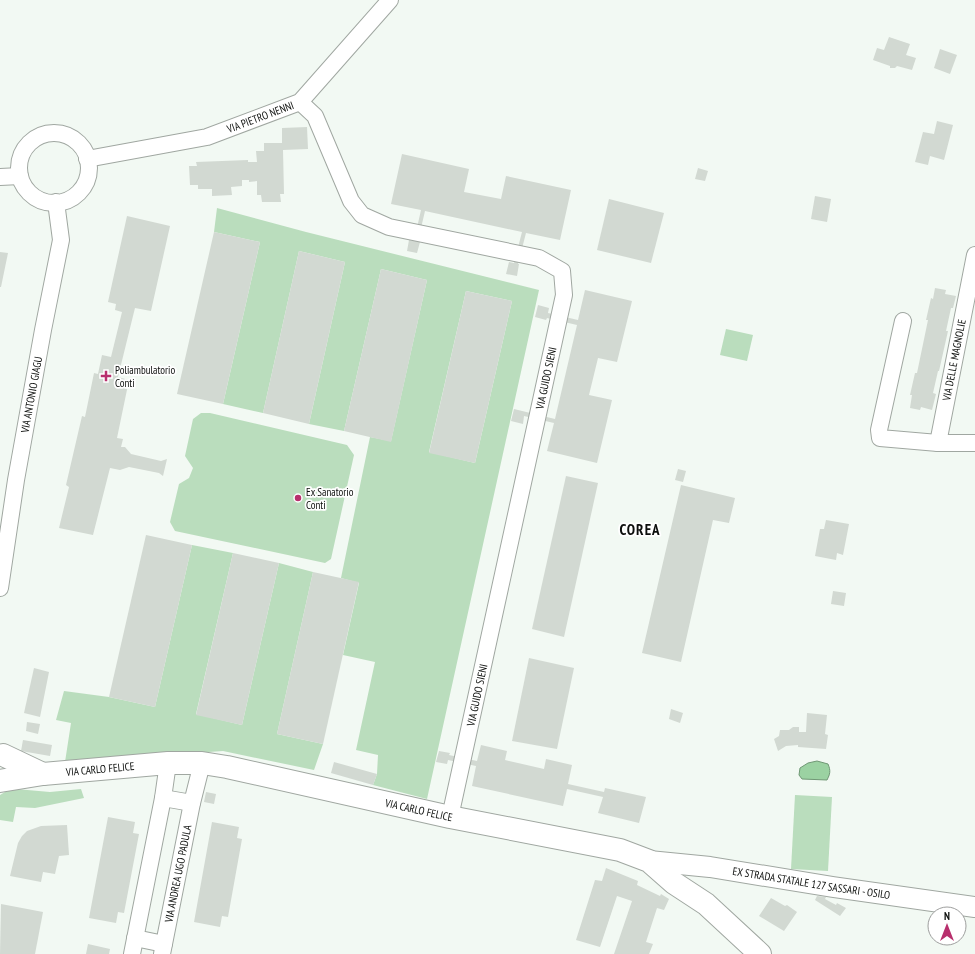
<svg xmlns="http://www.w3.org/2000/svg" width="975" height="954" viewBox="0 0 975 954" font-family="'PT Sans Narrow',sans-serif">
	<rect width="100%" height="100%" fill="#f2f9f3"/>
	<!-- green -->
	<g fill="#baddbd" fill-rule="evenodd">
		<path d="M 217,208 L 306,232 L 539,290 L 427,799 L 373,785 L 377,774 L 378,755 L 356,750 L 375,662 L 343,655 L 359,583 L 341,578 L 370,437 L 391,441 L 427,280 L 381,269 L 344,431 L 309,424 L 345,262 L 299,251 L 263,413 L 223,404 L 260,242 L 214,232 ZM 466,291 L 512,301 L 475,463 L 429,452 Z"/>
		<path d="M 726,329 L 753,335 L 747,361 L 720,355 Z"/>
		<path d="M 201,413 L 210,413 L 347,445 L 354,455 L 331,559 L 325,563 L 175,531 L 170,522 L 179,484 L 189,478 L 193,468 L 185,456 L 193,419 Z"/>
		<path d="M 192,545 L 233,553 L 196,714 L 242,725 L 279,563 L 313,572 L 277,734 L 323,744 L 314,770 L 223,751 L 65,762 L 71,723 L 56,720 L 64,691 L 109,697 L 155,707 Z"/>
		<path d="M 16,789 L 50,792 L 81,789 L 84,798 L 35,808 L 16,807 L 13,822 L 0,820 L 0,795 L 5,792 Z"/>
		<path d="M 795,795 L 832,797 L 828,871 L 791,869 Z"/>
	</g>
	<!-- water -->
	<path fill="#9bd2a2" stroke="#709875" d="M 817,761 L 828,764 C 831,771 830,774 827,780 L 802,779 L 799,775 L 800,768 L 808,763 Z"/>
	<!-- building -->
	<g fill="#d2d9d2">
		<path d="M 889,37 L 910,44 L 906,55 L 916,58 L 912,70 L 897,66 L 895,68 L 890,68 L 890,66 L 873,60 L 877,48 L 884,50 Z"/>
		<path d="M 940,49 L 957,55 L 950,74 L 934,68 Z"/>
		<path d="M 937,121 L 953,125 L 944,160 L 930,156 L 928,165 L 915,162 L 923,132 L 934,134 Z"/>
		<path d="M 307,127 L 308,149 L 283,150 L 284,194 L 280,194 L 281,202 L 262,202 L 261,195 L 257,195 L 257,181 L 249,182 L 249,180 L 242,180 L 242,186 L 231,187 L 232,195 L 212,196 L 212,189 L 198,189 L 198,185 L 190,185 L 189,166 L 197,166 L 196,162 L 248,160 L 248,162 L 257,162 L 256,151 L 264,151 L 264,143 L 282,143 L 282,128 Z"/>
		<path d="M 402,154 L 469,169 L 464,192 L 501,199 L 506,176 L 571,190 L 560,240 L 526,233 L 518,264 L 519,264 L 517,276 L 506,274 L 509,262 L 514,263 L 522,232 L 425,211 L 418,241 L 420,242 L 417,253 L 407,251 L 409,240 L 414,241 L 421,210 L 391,204 Z"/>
		<path d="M 698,168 L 708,171 L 705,181 L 695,179 Z"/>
		<path d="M 815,196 L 831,199 L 827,222 L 811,219 Z"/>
		<path d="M 609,199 L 664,213 L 651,263 L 597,250 Z"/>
		<path d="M 127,216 L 170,226 L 151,311 L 135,308 L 133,316 L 118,377 L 129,380 L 117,438 L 123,439 L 121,447 L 125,447 L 131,454 L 161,461 L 167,459 L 163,476 L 159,473 L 129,467 L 120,470 L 110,468 L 93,535 L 59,528 L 69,487 L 66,485 L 82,416 L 85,417 L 94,373 L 98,374 L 102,355 L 111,357 L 122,312 L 115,310 L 116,304 L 108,302 Z"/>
		<path d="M 214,232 L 260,242 L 223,404 L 177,394 Z"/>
		<path d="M 299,251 L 345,262 L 309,424 L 263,413 Z"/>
		<path d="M 0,252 L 8,253 L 1,287 L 0,287 Z"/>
		<path d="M 381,269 L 427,280 L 391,442 L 344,431 Z"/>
		<path d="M 935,288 L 946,290 L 945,294 L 956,296 L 953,308 L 951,308 L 946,331 L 948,331 L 939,371 L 938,371 L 933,393 L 936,394 L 932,410 L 921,407 L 920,410 L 910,408 L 912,395 L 910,395 L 915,373 L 917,373 L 928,320 L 926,320 L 931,298 L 933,299 Z"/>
		<path d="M 585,290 L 632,301 L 617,362 L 598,358 L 589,395 L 612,400 L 597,463 L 547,451 L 554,423 L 524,416 L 523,424 L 511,421 L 514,409 L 555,419 L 577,325 L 547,318 L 546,320 L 535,317 L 538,305 L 549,308 L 548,313 L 578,320 Z"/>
		<path d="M 466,291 L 512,301 L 475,463 L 429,453 Z"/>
		<path d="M 678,469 L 686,471 L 683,482 L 675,480 Z"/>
		<path d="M 566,476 L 598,483 L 564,637 L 532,629 Z"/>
		<path d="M 681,485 L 735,498 L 729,523 L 713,520 L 681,662 L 642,653 Z"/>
		<path d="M 826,520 L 849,524 L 843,555 L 837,553 L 836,560 L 815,556 L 820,529 L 824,529 Z"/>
		<path d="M 146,535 L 192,545 L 155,707 L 109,697 Z"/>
		<path d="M 233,553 L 279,563 L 242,725 L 196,715 Z"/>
		<path d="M 313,572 L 359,582 L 323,744 L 277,734 Z"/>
		<path d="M 833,591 L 846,593 L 844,606 L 831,604 Z"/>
		<path d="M 529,658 L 574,668 L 557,749 L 512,741 Z"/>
		<path d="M 34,668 L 49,672 L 40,717 L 24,713 Z"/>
		<path d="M 671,709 L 683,713 L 680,723 L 669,719 Z"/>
		<path d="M 807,713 L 827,715 L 825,734 L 828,735 L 826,749 L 798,747 L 798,745 L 786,746 L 778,751 L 774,739 L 779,736 L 780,730 L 789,730 L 793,727 L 799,727 L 799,732 L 806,732 Z"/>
		<path d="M 27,722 L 40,724 L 38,734 L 26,731 Z"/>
		<path d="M 23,740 L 52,745 L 50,756 L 21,751 Z"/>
		<path d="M 481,745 L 507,751 L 505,760 L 544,769 L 546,759 L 572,765 L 568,784 L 604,792 L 605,788 L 646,797 L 639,823 L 598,813 L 603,797 L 567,789 L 563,806 L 472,786 L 476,766 L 448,760 L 447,764 L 436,762 L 439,751 L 450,753 L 449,755 L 477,761 Z"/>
		<path d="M 334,762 L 377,774 L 373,785 L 331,773 Z"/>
		<path d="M 206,792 L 216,794 L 214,804 L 204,802 Z"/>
		<path d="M 108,817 L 135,822 L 133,833 L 139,834 L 124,913 L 118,912 L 116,923 L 89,918 Z"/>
		<path d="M 212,822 L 239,827 L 237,838 L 242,839 L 228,917 L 222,916 L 220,927 L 194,922 Z"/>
		<path d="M 67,825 L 69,855 L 59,856 L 55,874 L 43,872 L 41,882 L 10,876 L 18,843 L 22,836 L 27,831 L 41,826 Z"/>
		<path d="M 606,868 L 638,881 L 637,885 L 660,896 L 661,894 L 669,899 L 664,910 L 657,908 L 646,942 L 653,944 L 649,954 L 614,954 L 632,901 L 617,896 L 600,947 L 576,940 L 595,880 L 602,881 Z"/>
		<path d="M 817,896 L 826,897 L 825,899 L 836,905 L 837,903 L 846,908 L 840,916 L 815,900 Z"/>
		<path d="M 771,898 L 785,906 L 787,905 L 797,912 L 784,931 L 759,916 Z"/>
		<path d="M 1,904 L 43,912 L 35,954 L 0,954 Z"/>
		<path d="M 88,944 L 110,949 L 109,954 L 86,954 Z"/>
	</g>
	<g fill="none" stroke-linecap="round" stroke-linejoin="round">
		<!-- minor casing -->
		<g stroke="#a0a7a1" stroke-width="18">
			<g id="minor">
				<path d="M 300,102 L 315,116 L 351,201 L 362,215 L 389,227 L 539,258 L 562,271 L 564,295 L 450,817"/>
				<circle cx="54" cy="168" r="35"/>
				<path id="s1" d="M 87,159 L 207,137 L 300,102 L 390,0"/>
				<path d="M 0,177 L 20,176"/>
				<path d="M 975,255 L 938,443 L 975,443"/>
				<path d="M 903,321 L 879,430 L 880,438 L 938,443"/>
				<path id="s2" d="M 0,588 L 16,480 L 43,330 L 61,240 L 56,202"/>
				<path d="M 163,798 L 192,803"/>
				<path d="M 135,938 L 164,944"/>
				<path d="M 132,954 L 163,798 L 168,763"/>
				<path id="s3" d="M 162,954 L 192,803 L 202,763"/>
			</g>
		</g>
		<!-- tertiary casing -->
		<g stroke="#a0a7a1" stroke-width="22">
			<g id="tertiary">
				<path id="s4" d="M 649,861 L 710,867 L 833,887 L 975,907"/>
			</g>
		</g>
		<!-- secondary casing -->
		<g stroke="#a0a7a1" stroke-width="24">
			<g id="secondary">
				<path d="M 3,755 L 43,774"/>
				<path id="s5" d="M 0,781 L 43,774 L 168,763 L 202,763 L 227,767 L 450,817 L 620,850 L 649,861 L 674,883 L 706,904 L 760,954"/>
			</g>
		</g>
		<!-- minor -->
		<use href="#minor" stroke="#fff" stroke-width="16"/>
		<!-- tertiary -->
		<use href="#tertiary" stroke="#fff" stroke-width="20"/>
		<!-- secondary -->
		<use href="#secondary" stroke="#fff" stroke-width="22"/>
	</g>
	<!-- markers -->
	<g fill="#b82f6d" stroke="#fff" stroke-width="1.5">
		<path d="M104 370h4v4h4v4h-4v4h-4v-4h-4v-4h4z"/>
		<circle cx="298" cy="498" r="4"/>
	</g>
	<g text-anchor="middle" stroke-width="3.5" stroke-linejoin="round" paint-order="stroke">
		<!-- street labels -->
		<g font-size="11" fill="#0d0f0d" stroke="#fff">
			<text dy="4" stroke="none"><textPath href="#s1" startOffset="179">VIA PIETRO NENNI</textPath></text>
			<text transform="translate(954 360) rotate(-79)" y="4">VIA DELLE MAGNOLIE</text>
			<text transform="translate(546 378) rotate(-78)" y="4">VIA GUIDO SIENI</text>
			<text dy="4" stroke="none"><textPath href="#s2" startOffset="196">VIA ANTONIO GIAGU</textPath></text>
			<text transform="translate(477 695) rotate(-78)" y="4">VIA GUIDO SIENI</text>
			<text dy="4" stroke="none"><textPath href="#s5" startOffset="101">VIA CARLO FELICE</textPath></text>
			<text dy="4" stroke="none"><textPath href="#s5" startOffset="425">VIA CARLO FELICE</textPath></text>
			<text dy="4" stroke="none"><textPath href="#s3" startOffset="82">VIA ANDREA UGO PADULA</textPath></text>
			<text dy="4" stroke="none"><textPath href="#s4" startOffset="164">EX STRADA STATALE 127 SASSARI - OSILO</textPath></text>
		</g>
		<!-- poi labels -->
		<g font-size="11" fill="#0d0f0d" stroke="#fff" text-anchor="start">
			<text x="115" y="374">Poliambulatorio<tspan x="115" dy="13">Conti</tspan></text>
			<text x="306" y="496">Ex Sanatorio<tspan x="306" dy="13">Conti</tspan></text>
		</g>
		<!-- district labels -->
		<g font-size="15" font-weight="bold" letter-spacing="1" fill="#0d0f0d" stroke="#fff">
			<text x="640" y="535">COREA</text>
		</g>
	</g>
	<!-- north arrow -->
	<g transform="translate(947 926)"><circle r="19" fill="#ffffff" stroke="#9e9f9e"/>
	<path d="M0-3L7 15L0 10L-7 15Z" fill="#b82f6d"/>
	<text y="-6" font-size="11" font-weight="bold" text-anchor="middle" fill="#0d0f0d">N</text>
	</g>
</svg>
